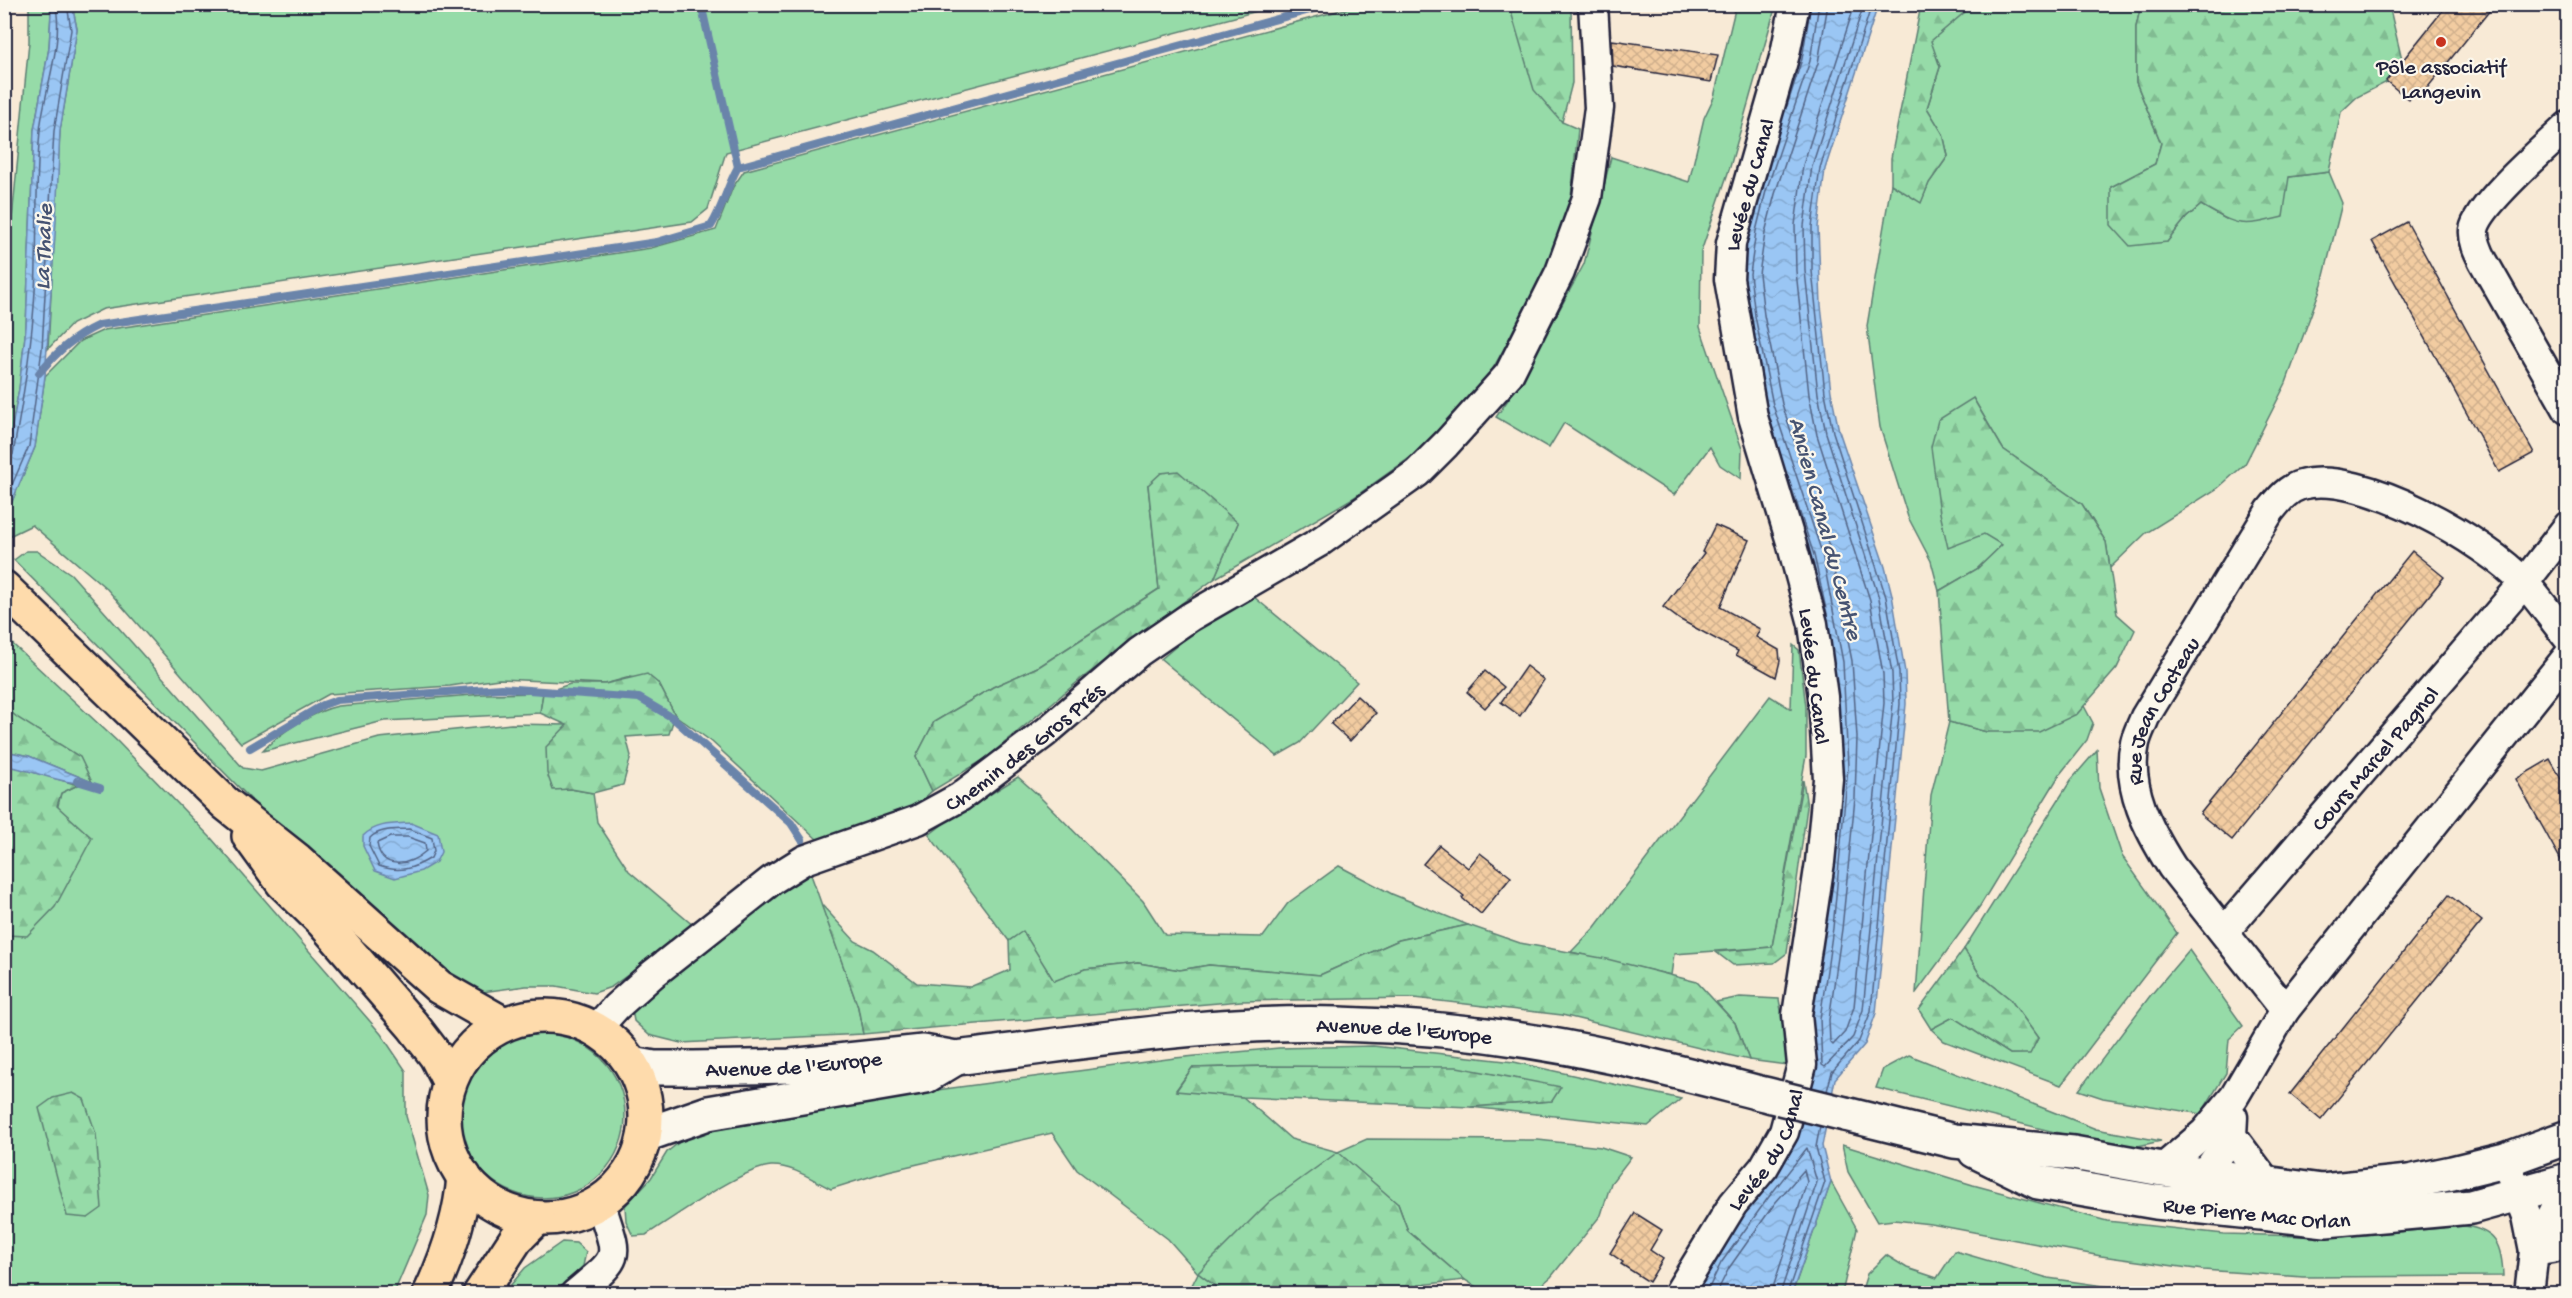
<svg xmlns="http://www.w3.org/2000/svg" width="2572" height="1298" viewBox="0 0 2572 1298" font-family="'Gochi Hand',sans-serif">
	<defs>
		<pattern id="forest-firs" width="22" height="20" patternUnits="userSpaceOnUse" patternTransform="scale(1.5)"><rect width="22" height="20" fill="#96dba8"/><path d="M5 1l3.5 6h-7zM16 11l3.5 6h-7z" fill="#81bc92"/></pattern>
		<pattern id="water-waves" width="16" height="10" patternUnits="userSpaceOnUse" patternTransform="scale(1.5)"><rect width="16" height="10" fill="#9ac6f4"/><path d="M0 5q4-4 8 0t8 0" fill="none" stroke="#84aad2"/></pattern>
		<pattern id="building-cross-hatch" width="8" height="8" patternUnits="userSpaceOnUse" patternTransform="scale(1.5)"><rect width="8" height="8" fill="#f2cca1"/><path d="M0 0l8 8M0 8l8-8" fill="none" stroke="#cfaf8c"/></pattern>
	</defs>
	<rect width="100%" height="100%" fill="#f8ead6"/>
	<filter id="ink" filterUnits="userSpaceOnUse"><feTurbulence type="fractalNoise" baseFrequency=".0167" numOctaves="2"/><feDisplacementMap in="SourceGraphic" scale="12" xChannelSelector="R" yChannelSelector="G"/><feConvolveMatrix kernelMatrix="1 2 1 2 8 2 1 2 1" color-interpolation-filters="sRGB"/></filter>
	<g filter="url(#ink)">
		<!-- grass -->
		<g fill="#96dba8" stroke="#5c7e72" stroke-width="1.5">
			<path d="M 29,5 L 49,5 L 51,13 L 49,48 L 34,130 L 26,327 L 19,389 L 5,465 L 5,292 L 29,42 Z"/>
			<path d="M 72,5 L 1280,5 L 726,152 L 708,209 L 692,222 L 103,309 L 72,324 L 48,349 L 60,131 L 77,29 Z"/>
			<path d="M 1360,5 L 1509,5 L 1512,14 L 1562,122 L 1578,129 L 1569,217 L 1536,292 L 1483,386 L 1415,454 L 1353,498 L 1214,579 L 1238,523 L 1148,485 L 1159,589 L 1040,666 L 993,687 L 934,722 L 916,757 L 932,791 L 913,808 L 818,840 L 712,742 L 675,715 L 659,684 L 630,677 L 605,684 L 499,679 L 450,686 L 329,694 L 241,743 L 107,589 L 32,525 L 5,538 L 5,518 L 35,447 L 45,376 L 80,341 L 104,330 L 651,248 L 716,230 L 733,187 L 744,171 Z"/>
			<path d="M 1736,5 L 1776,5 L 1730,167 L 1701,252 L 1700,327 L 1742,449 L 1741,479 L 1720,465 L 1710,447 L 1674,495 L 1564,423 L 1549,448 L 1496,417 L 1519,384 L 1584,264 L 1611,157 L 1689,182 L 1704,118 L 1714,97 Z"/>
			<path d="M 1973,5 L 2141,5 L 2136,27 L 2136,82 L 2161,143 L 2155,164 L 2111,187 L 2167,242 L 2186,218 L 2201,205 L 2226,219 L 2289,177 L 2329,172 L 2342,203 L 2322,284 L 2286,383 L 2245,464 L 2218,488 L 2146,533 L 2110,568 L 2106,542 L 2082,504 L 2003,449 L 1973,398 L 1984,534 L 2003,544 L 1977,569 L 1939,591 L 1931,561 L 1908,517 L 1880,427 L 1867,326 L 1891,184 L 1921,202 L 1929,183 L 1948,156 L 1943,134 L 1927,108 L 1940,67 L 1930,41 Z"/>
			<path d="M 26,551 L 37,551 L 71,574 L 243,768 L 261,771 L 379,738 L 511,724 L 568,725 L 571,789 L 593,793 L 597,822 L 629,871 L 695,927 L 611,987 L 594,993 L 556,986 L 526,986 L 482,992 L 464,987 L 296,845 L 14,560 Z"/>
			<path d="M 1254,597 L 1357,682 L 1300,743 L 1277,756 L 1161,659 L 1198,628 Z"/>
			<path d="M 4,636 L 118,742 L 212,839 L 381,1034 L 406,1071 L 406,1116 L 429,1195 L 427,1215 L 394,1293 L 5,1293 L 5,935 L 27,935 L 61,793 L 78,785 L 92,782 L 5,707 Z"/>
			<path d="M 1793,645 L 1799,650 L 1806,707 L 1806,756 L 1772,947 L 1674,954 L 1671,975 L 1571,952 L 1595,927 L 1770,696 L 1791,709 Z"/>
			<path d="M 543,693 L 540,713 L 384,721 L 263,751 C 278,733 315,711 338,706 L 484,694 Z"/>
			<path d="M 2084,706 L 2093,723 L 2087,740 L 2060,774 L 1980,906 L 1916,993 L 1931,795 L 1949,722 L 1987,732 L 2077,714 Z"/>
			<path d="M 2097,750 L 2099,788 L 2122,856 L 2177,933 L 2061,1085 L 1944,1041 L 1931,1029 L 1953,1017 L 2010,1054 L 2030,1053 L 2038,1038 L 2010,999 L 1980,975 L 1964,949 L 2071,780 Z"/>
			<path d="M 1018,777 L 1037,794 L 1143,901 L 1165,935 L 1263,937 L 1288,903 L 1339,866 L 1392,894 L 1468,925 L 1399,940 L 1320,975 L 1209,965 L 1180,970 L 1138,963 L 1085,969 L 1054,982 L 1023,932 L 1009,941 L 929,835 L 947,821 Z"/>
			<path d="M 809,869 L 858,1007 L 863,1034 L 681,1043 L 649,1035 L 634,1021 L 632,1010 L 787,882 Z"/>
			<path d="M 2189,950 L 2243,1026 L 2229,1039 L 2226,1073 L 2201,1114 L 2103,1098 L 2079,1090 L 2150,996 Z"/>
			<path d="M 1740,997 L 1779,999 L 1785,1033 L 1787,1065 L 1749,1060 L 1735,1023 L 1716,1002 Z"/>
			<circle cx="543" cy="1116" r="82"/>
			<path d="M 1373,1046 L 1514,1062 L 1681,1099 L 1648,1126 L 1470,1107 L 1552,1101 L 1268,1066 L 1192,1068 L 1176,1090 L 1243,1097 L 1291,1139 L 1338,1152 L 1367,1139 L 1538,1140 L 1601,1147 L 1631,1157 L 1611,1183 L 1601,1215 L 1551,1277 L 1532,1293 L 1486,1293 L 1465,1280 L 1408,1231 L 1398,1204 L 1199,1274 L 1225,1293 L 1188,1293 L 1198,1273 L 1168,1239 L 1077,1170 L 1052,1133 L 888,1171 L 831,1189 C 813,1180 792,1165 771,1166 C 742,1168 673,1218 646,1235 L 633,1236 L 626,1221 L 625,1206 L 651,1178 L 667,1152 L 686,1137 L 736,1122 L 855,1101 L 1175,1058 L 1279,1048 Z"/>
			<path d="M 1909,1055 L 2096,1129 L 2161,1141 L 2124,1149 L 1876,1088 L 1883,1069 Z"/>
			<path d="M 1842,1145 L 1973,1185 L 2107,1221 L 2224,1234 L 2338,1237 L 2465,1226 C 2497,1231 2502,1246 2503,1276 L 2303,1277 L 2203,1270 L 2101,1256 L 1931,1224 L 1894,1220 L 1877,1222 L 1848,1172 Z"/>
			<path d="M 1831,1182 L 1857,1229 L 1842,1293 L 1792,1294 Z"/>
			<path d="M 562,1242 L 576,1243 L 586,1252 L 583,1266 L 555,1293 L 504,1293 L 525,1268 Z"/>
			<path d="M 1955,1251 L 2048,1278 L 2152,1293 L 1861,1293 L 1867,1274 L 1886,1255 L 1907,1268 L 1937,1278 Z"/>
		</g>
		<!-- forest -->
		<g fill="url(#forest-firs)" stroke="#5c7e72" stroke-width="1.5">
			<path d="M 1509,5 L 1571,5 L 1572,83 L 1562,122 L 1534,90 Z"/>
			<path d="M 1921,5 L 1973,5 L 1931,41 L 1940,67 L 1927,108 L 1943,134 L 1948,156 L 1929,183 L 1921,203 L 1891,184 L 1891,158 Z"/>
			<path d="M 2141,5 L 2389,5 L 2402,60 L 2387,82 L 2357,97 L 2341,112 L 2329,172 L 2289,177 L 2283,217 C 2241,227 2239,227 2201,205 L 2186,218 L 2167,242 L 2130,246 L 2111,225 L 2111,187 L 2155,164 L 2161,143 L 2136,82 L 2136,27 Z"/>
			<path d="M 1973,398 L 2003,449 L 2082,504 L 2106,542 L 2117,614 L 2135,630 L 2117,668 L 2077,714 L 2039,732 L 1987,732 L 1949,722 L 1939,591 L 1977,569 L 2002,545 L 1984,534 L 1948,548 L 1940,513 L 1931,447 L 1938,420 Z"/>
			<path d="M 1178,471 L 1238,523 L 1214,579 L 1081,679 L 985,759 L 932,791 L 916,757 L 934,722 L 993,687 L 1040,666 L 1159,589 L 1148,485 L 1161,473 Z"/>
			<path d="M 647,674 L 659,684 L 675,715 L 669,734 L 626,737 L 631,756 L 623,785 L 593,793 L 571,789 L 553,790 L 547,773 L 546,747 L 567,725 L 540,713 L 543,693 L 570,684 L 605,684 Z"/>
			<path d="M 4,707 L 18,718 L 80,757 L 92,782 L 29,756 L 5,751 Z"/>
			<path d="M 5,766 L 19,768 L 78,785 L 61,793 L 57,806 L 92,838 L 55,907 L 27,936 L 5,935 Z"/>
			<path d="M 1803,780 L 1807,807 L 1787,953 L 1774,963 L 1733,965 L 1716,952 L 1772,947 Z"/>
			<path d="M 821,904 L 855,941 L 873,950 L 917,983 L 970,987 L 1010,970 L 1009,941 L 1023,931 L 1054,981 L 1085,969 L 1138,963 L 1180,970 L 1209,965 L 1320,975 L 1399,940 L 1468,925 L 1520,943 L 1607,959 L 1697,982 L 1735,1023 L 1749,1060 L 1562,1015 L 1414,998 L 1241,1001 L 863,1034 L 858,1007 Z"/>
			<path d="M 1964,949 L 1980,975 L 2010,999 L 2038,1038 L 2030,1054 L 2010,1054 L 1953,1017 L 1931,1029 L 1919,1010 Z"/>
			<path d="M 1268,1066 L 1457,1067 L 1561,1087 L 1552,1101 L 1470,1107 L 1243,1097 L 1176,1091 L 1192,1068 Z"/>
			<path d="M 73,1093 L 84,1099 L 96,1134 L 102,1208 L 88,1218 L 67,1216 L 39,1108 L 53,1098 Z"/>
			<path d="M 1338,1152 L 1398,1204 L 1408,1231 L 1465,1280 L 1419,1285 L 1398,1293 L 1225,1293 L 1198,1273 L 1269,1202 Z"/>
		</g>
		<!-- water -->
		<g fill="url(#water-waves)" stroke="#6a84aa" stroke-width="1.5">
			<path d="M 49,5 L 72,5 L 77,29 L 60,131 L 56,222 L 45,376 L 35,447 L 5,518 L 5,465 L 19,389 L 26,327 L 34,130 L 49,48 L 51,13 Z"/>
			<path d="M 1806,5 L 1878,5 L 1825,169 L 1818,227 L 1821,305 L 1831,392 L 1839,431 L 1885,567 L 1892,595 L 1905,672 L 1906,704 L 1876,1013 L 1865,1044 L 1835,1079 L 1822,1146 L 1831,1182 L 1792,1293 L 1690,1294 L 1752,1197 L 1807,1037 L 1832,796 L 1778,465 L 1736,274 Z"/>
			<path d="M 5,751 L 29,756 L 92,782 C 63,787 33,769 5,766 Z"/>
			<path d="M 411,823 L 438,834 L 441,852 L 436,862 L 421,871 L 395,878 L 375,871 L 363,846 L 363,836 C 376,823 393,824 411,823 Z"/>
		</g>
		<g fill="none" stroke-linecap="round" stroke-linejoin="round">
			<!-- shore -->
			<g stroke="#526485" stroke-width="1.5">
				<path d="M 1819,4 L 1810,61 L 1766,191 L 1756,231 L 1750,274 L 1755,316 L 1773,405 L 1822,553 L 1843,662 L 1848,767 L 1833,928 L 1820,1019 L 1822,1065 L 1825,1067 L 1853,1037 L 1863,1010 L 1893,704 L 1892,673 L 1879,598 L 1826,433 L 1818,394 L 1805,271 L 1804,226 L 1812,166 L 1864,4"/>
				<path d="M 1828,4 L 1818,63 L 1775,194 L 1765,233 L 1759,274 L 1764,315 L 1782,404 L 1830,550 L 1852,661 L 1857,737 L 1855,798 L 1842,929 L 1829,1020 L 1830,1042 L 1833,1045 L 1845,1032 L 1854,1007 L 1884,703 L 1883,674 L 1870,600 L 1817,435 L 1809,395 L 1796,271 L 1795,225 L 1803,165 L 1855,4"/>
				<path d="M 1787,106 L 1802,59 L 1811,4"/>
				<path d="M 4,460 L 10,459 L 13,454 C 23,400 32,346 35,291 C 38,238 35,184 40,131 C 43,95 65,38 55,4"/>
				<path d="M 1788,477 L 1814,555 L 1827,614"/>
				<path d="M 4,503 L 29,446 L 42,349 L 54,131 L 71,30 L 67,4"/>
				<path d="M 409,829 L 432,838 L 434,851 L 431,858 C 413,869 399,873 379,866 L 369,846 L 370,838 C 380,828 396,830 409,829 Z"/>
				<path d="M 390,837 L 408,837 L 425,843 L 426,851 C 409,866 381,871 377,843 Z"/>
				<path d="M 1827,1091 L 1832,1072 L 1859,1041 L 1871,1011 L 1900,704 L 1899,672 L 1886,597 L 1833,432 L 1825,393 L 1812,271 L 1812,227 L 1820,168 L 1872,4"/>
				<path d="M 1706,1294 L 1721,1263 L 1768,1198 L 1807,1148 L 1817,1182 L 1780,1294"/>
				<path d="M 1716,1294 L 1729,1268 L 1775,1203 L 1804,1170 L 1807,1182 L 1771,1294"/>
				<path d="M 1787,1294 L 1825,1182 L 1816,1147 L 1820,1126"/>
			</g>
			<!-- stream -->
			<g stroke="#6a84aa" stroke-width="8">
				<path d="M 701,4 L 738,167"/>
				<path d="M 39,373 C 57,352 73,337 99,325 L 657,242 L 711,226 C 723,207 727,186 738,167 L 1332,4"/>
				<path d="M 250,748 L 323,705 L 337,700 L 501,688 L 639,698 L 673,718 L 791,823 L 802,840"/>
				<path d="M 77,781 L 100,788"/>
			</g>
		</g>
		<!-- building -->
		<g fill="url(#building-cross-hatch)" stroke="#22223b" stroke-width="1.5">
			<path d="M 2448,4 L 2495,4 L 2424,92 L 2418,87 L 2409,100 L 2386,81 Z"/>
			<path d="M 1612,40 L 1718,55 L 1711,82 L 1613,66 Z"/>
			<path d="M 2407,222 L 2534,453 L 2499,472 L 2372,241 Z"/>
			<path d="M 1715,525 L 1749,540 L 1720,607 L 1760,629 L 1756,637 L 1779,650 L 1780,661 L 1776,677 L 1736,655 L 1738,651 L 1679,619 L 1663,607 L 1704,553 L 1702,552 Z"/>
			<path d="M 2412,551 L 2444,577 L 2232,840 L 2200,814 Z"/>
			<path d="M 1526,666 L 1544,680 L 1520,716 L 1501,702 Z"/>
			<path d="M 1485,671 L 1504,687 L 1485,708 L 1467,692 Z"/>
			<path d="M 1357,696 L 1376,713 L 1350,741 L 1331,724 Z"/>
			<path d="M 2550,759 L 2568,791 L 2568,873 L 2516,779 Z"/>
			<path d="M 1439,845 L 1468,868 L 1480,853 L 1511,877 L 1481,914 L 1462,898 L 1464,896 L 1423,864 Z"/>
			<path d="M 2449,895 L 2482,921 L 2321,1120 L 2290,1094 Z"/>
			<path d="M 1635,1213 L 1662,1230 L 1650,1250 L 1663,1259 L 1649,1282 L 1621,1264 L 1623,1262 L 1610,1253 Z"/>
		</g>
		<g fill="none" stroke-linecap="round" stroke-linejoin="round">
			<!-- minor casing -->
			<g stroke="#22223b" stroke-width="33">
				<g id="minor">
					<path d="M 2568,126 C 2548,145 2478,205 2474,230 C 2473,241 2478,251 2483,261 L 2568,410"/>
					<path id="s1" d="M 2224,932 L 2524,583 L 2568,526"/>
					<path id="s2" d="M 2285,1010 L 2172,867 C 2149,831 2125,787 2135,743 C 2137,734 2142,725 2145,717 L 2270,511 C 2279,500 2287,489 2301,485 C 2360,468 2486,541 2525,584 C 2540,600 2553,620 2568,638"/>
					<path id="s3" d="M 596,1029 L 616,1007 L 653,974 L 772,880 L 804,860 L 918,820 L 960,797 L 1046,732 L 1139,652 L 1190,617 L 1318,543 L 1417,473 L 1446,444 L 1509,374 L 1560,272 L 1587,198 L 1599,108 L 1593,4"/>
					<path d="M 2233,1117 L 2232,1136 L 2268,1184"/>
					<path d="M 2505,1160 L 2527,1216 L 2534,1251 L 2529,1294"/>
					<path d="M 2162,1169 L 2205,1132 L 2234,1097 L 2285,1010 L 2568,656"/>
					<path d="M 2186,1185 L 2204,1175 L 2232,1136"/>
					<path d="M 2534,1251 L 2568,1184"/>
					<path d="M 2534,1251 L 2568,1245"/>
					<path d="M 575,1294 C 623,1254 619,1261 600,1202"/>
					<path id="s4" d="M 1678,1294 L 1733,1204 L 1764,1167 L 1784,1132 L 1802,1065 L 1797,1015 L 1820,862 L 1828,779 L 1823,697 L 1813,624 L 1791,542 L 1753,417 L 1729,279 L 1731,243 L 1785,54 L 1795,4"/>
				</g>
			</g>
			<!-- secondary casing -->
			<g stroke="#22223b" stroke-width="38">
				<g id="secondary">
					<path id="s5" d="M 632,1064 L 654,1068 L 694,1068 L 790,1066 L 923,1052 L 956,1058 C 1082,1043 1211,1020 1339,1024 C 1430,1026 1523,1037 1613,1057 C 1669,1069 1724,1084 1780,1098"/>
					<path d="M 1845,1114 L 1954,1141 L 2073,1153 L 2162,1169 L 2322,1191 L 2409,1182 L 2452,1173 L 2505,1160 L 2568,1137"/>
					<path d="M 645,1135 L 708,1113 L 926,1076 L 956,1058"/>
					<path id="s6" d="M 1975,1151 L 2038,1182 L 2156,1202 L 2326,1220 L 2471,1207 L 2568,1180"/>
				</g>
			</g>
			<!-- primary casing -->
			<g stroke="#22223b" stroke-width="38">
				<g id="primary">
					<path d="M 4,588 L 225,803 L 297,860 L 439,987 L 504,1024"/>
					<path d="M 249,836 L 283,883 L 323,922 L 413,1026 L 436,1056 L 449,1081"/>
					<circle cx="545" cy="1117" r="101"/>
					<path d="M 430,1294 C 448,1256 461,1218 464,1176"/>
					<path d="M 480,1294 L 516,1239 L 537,1218"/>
				</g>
			</g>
			<!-- minor -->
			<use href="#minor" stroke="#fbf7ec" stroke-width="28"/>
			<!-- secondary -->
			<use href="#secondary" stroke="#fbf7ec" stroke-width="33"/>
			<!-- primary -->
			<use href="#primary" stroke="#fedbac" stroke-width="33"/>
			<!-- secondary-bridge casing -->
			<g stroke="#22223b" stroke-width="38" stroke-linecap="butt">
				<path id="secondary-bridge" d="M 1780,1098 L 1845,1114"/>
			</g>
			<!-- secondary-bridge -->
			<use href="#secondary-bridge" stroke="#fbf7ec" stroke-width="33"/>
		</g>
	</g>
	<!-- markers -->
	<circle fill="#c8321e" stroke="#fbf7ec" stroke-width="2" cx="2441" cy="42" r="6"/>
	<g text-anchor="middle" stroke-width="4.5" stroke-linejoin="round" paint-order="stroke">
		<!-- poi labels -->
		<g font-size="22" fill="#22223b" stroke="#fbf7ec">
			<text x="2441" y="73">Pôle associatif<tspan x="2441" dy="25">Langevin</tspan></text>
		</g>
		<!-- street labels -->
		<g font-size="22" fill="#22223b" stroke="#fbf7ec">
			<text dy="8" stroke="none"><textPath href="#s4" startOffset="1160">Levée du Canal</textPath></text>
			<text transform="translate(1816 676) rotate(83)" y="8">Levée du Canal</text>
			<text dy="8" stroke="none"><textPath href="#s2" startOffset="354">Rue Jean Cocteau</textPath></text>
			<text dy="8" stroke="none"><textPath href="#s3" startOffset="519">Chemin des Gros Prés</textPath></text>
			<text dy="8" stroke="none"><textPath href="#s1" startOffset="230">Cours Marcel Pagnol</textPath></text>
			<text dy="8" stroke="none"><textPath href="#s5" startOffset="776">Avenue de l'Europe</textPath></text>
			<text dy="8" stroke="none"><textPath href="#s5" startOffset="162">Avenue de l'Europe</textPath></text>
			<text dy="8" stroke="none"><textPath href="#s4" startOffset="170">Levée du Canal</textPath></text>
			<text dy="8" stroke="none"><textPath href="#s6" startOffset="291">Rue Pierre Mac Orlan</textPath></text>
		</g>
		<!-- water labels -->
		<g font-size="24" font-style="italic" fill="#465372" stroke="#fbf7ec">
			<text transform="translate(42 247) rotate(-88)" y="8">La Thalie</text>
			<text transform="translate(1827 528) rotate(75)" y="8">Ancien Canal du Centre</text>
		</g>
	</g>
	<!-- margin -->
	<rect width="2572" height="1298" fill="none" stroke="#fbf7ec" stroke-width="24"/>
	<rect x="12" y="12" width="2548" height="1274" fill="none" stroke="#22223b" stroke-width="2" filter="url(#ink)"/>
</svg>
